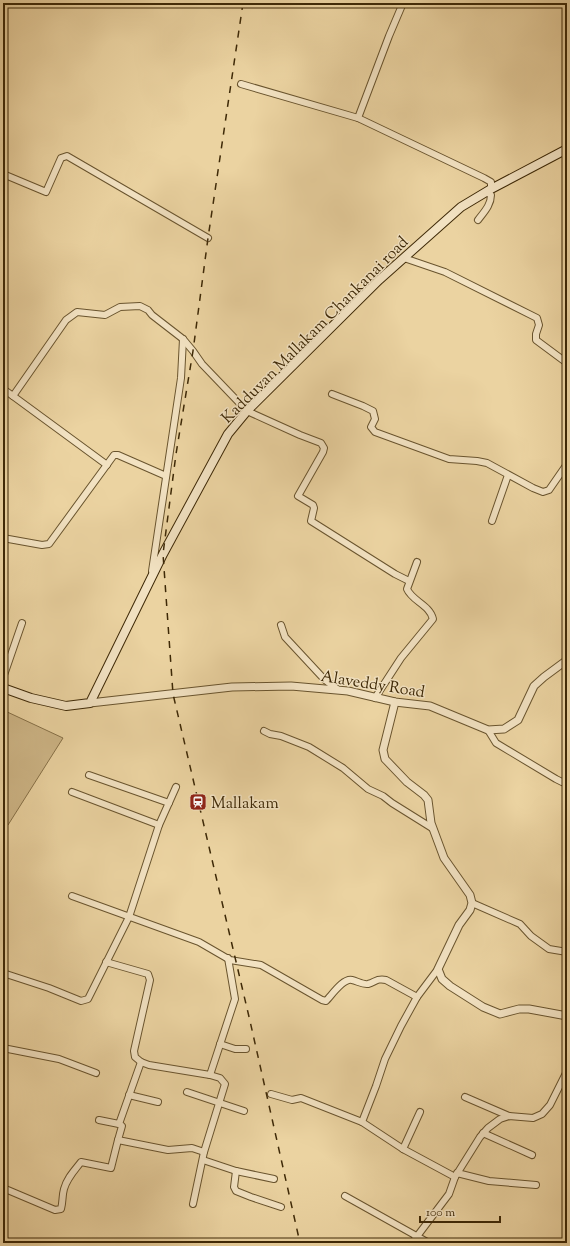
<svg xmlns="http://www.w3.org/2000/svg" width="570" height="1246" viewBox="0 0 570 1246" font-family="'Sorts Mill Goudy',serif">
	<rect width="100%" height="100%" fill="#ebd3a1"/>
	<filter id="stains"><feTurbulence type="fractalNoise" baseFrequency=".005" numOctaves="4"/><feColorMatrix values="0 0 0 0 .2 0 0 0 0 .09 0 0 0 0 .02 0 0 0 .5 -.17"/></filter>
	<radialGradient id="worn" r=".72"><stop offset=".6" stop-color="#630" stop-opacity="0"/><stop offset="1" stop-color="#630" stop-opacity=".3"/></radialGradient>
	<!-- green -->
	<path fill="#ceb687" stroke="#867047" d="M 3,710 L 63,738 L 8,825 L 3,821 Z"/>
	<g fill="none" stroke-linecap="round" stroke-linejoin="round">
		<!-- minor casing -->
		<g stroke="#69542e" stroke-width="8">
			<g id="minor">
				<path d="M 241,84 L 358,118 L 484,178 L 491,182 L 491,189"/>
				<path d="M 358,118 L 389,36 L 403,3"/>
				<path d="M 3,174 L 46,192 L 61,158 L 67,156 L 208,238"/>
				<path d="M 478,220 C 484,212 491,205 491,195 L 486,192"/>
				<path d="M 404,258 L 445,272 L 537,318 L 539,325 L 536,334 L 536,340 L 567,363"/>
				<path d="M 3,389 L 13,396 L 66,320 L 77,312 L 105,315 L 120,307 L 140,306 L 148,310 L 152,315 L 183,339 L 193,351 L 202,364 L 247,411 L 300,435 L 321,443 L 324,448 L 323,452 L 298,496 L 313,505 L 314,508 L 311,521 L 395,574 L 409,581"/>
				<path d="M 332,394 L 363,406 L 373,411 L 375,419 L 371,427 L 375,432 L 449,459 L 477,461 L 487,463 L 533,488 L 543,492 L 549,490 L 567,464"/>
				<path d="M 13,396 L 107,465"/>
				<path d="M 492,521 L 508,475"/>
				<path d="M 3,538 L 42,545 L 49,544 L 114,455 L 118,455 L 166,476"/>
				<path d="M 152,571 L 181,378 L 183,339"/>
				<path d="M 281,625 L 285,637 L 324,679 L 337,689"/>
				<path d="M 3,678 L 22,623"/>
				<path d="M 375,698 L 401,658 L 433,619 C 430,605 412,601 407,589 L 417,562"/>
				<path d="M 488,730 L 496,743 L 556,779 L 562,782 L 567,783"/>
				<path d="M 264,731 L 270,734 L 281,736 L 309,747 L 343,768 L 368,789 L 383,796 L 392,803 L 432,828"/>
				<path d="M 89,775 L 169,803"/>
				<path d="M 72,792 L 159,825"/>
				<path d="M 72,896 L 199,942 L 230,960 L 261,965 L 322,1000 L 326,1001 C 332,995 343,978 352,980 C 357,981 363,985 368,984 C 376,982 376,978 386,980 L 417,997"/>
				<path d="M 472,903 L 520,924 L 531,936 L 549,949 L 567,952"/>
				<path d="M 106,962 L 148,974 L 150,980 L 134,1051 L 135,1057 L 141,1062 L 149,1065 L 210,1075 L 220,1078 L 225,1084 L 204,1152 L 193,1204"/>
				<path d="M 3,973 L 49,988 L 81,1001 L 88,999 L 129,917 L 159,825 L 176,787"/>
				<path d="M 220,1044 L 235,1049 L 246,1049"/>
				<path d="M 3,1048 L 59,1059 L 96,1073"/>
				<path d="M 210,1075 L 235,999 L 228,958"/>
				<path d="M 187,1092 L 244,1111"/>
				<path d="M 271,1094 L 292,1100 L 301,1098 L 362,1122 L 403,1149 L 455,1177"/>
				<path d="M 129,1095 L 158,1102"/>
				<path d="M 465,1097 L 509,1116"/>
				<path d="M 99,1120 L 119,1124 L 122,1126 L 118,1140 L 168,1150 L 192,1148 L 204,1152"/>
				<path d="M 362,1122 L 376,1086 L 385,1059 L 401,1026 L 417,997 L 438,969"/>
				<path d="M 119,1124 L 141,1062"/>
				<path d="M 483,1133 L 532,1155"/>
				<path d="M 403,1149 L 420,1112"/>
				<path d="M 203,1160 L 236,1171 L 274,1179"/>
				<path d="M 236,1171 L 234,1187 L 236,1191 L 251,1197 L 281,1207"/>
				<path d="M 457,1173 L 489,1181 L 536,1185"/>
				<path d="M 3,1188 L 55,1210 L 61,1209 C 63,1202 62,1196 64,1189 C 67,1178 74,1171 81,1162 L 111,1168 L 118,1140"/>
				<path d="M 345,1196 L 429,1243"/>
				<path d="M 412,1243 L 449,1194 L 455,1177 L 480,1137 L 488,1128 L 500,1119 L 509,1116 L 533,1118 L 542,1114 L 550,1105 L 567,1071"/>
			</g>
		</g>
		<!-- tertiary casing -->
		<g stroke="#69542e" stroke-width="9">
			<g id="tertiary">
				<path d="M 395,702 L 383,750 L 385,759 L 407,782 L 424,795 L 428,800 L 431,823 L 444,858 L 470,895 L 472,903 L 470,910 L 459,925 L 438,969 L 442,979 L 450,986 L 483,1007 L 500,1014 L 519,1009 L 529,1009 L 567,1016"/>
				<path d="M 90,703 L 232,687 L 291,686 L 348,691 L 395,702 L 430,706 L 488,730 L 504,729 L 518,720 L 534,686 L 544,677 L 567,660"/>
			</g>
		</g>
		<!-- secondary casing -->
		<g stroke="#3e2907" stroke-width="10">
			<path id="secondary" d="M 3,688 L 31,698 L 66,706 L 90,703 L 163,554 L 228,434 L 247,411 L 379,280 L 461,207 L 491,189 L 567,149"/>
		</g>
		<!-- minor -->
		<use href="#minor" stroke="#f2e2c2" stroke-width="6"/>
		<!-- tertiary -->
		<use href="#tertiary" stroke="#f2e2c2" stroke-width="7"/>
		<!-- secondary -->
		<use href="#secondary" stroke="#f2e2c2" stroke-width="8"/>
		<!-- rail -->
		<path stroke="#3e2907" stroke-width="1.5" stroke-dasharray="7 7" stroke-linecap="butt" d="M 243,3 L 208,238 L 193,351 L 176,454 L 163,554 L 173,694 L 250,1021 L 300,1243"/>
	</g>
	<!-- icons -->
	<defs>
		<g id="station-square" transform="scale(0.9)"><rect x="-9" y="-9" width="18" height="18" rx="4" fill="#8f2418" stroke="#f2e2c2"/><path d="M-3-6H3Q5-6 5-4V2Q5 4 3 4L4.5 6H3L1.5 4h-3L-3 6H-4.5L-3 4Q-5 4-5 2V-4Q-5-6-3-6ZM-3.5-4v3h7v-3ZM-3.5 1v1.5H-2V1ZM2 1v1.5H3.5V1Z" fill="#fff"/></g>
	</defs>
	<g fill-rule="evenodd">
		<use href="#station-square" x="198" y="802"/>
	</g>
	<g text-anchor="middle" stroke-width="3" stroke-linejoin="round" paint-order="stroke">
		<!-- street labels -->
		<g font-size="16" fill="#3e2907" stroke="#f2e2c2">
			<text transform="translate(314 329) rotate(-45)" y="6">Kadduvan Mallakam Chankanai road</text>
			<text transform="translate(373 683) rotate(9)" y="6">Alaveddy Road</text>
		</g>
		<!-- poi labels -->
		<g font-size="16" fill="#3e2907" stroke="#f2e2c2" text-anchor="start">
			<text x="211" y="808">Mallakam</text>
		</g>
	</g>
	<!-- margin -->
	<rect width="570" height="1246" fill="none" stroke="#ebd3a1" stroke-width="16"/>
	<rect x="4" y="4" width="562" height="1238" fill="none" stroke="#3e2907" stroke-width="2"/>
	<rect x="8" y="8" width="554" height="1230" fill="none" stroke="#3e2907"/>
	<!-- scale -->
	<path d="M420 1216v6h80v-6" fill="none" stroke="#3e2907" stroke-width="2"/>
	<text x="426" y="1216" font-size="12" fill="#3e2907" stroke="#f2e2c2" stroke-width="3" paint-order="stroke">100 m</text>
	<rect width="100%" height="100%" filter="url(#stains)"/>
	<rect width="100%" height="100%" fill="url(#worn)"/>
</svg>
